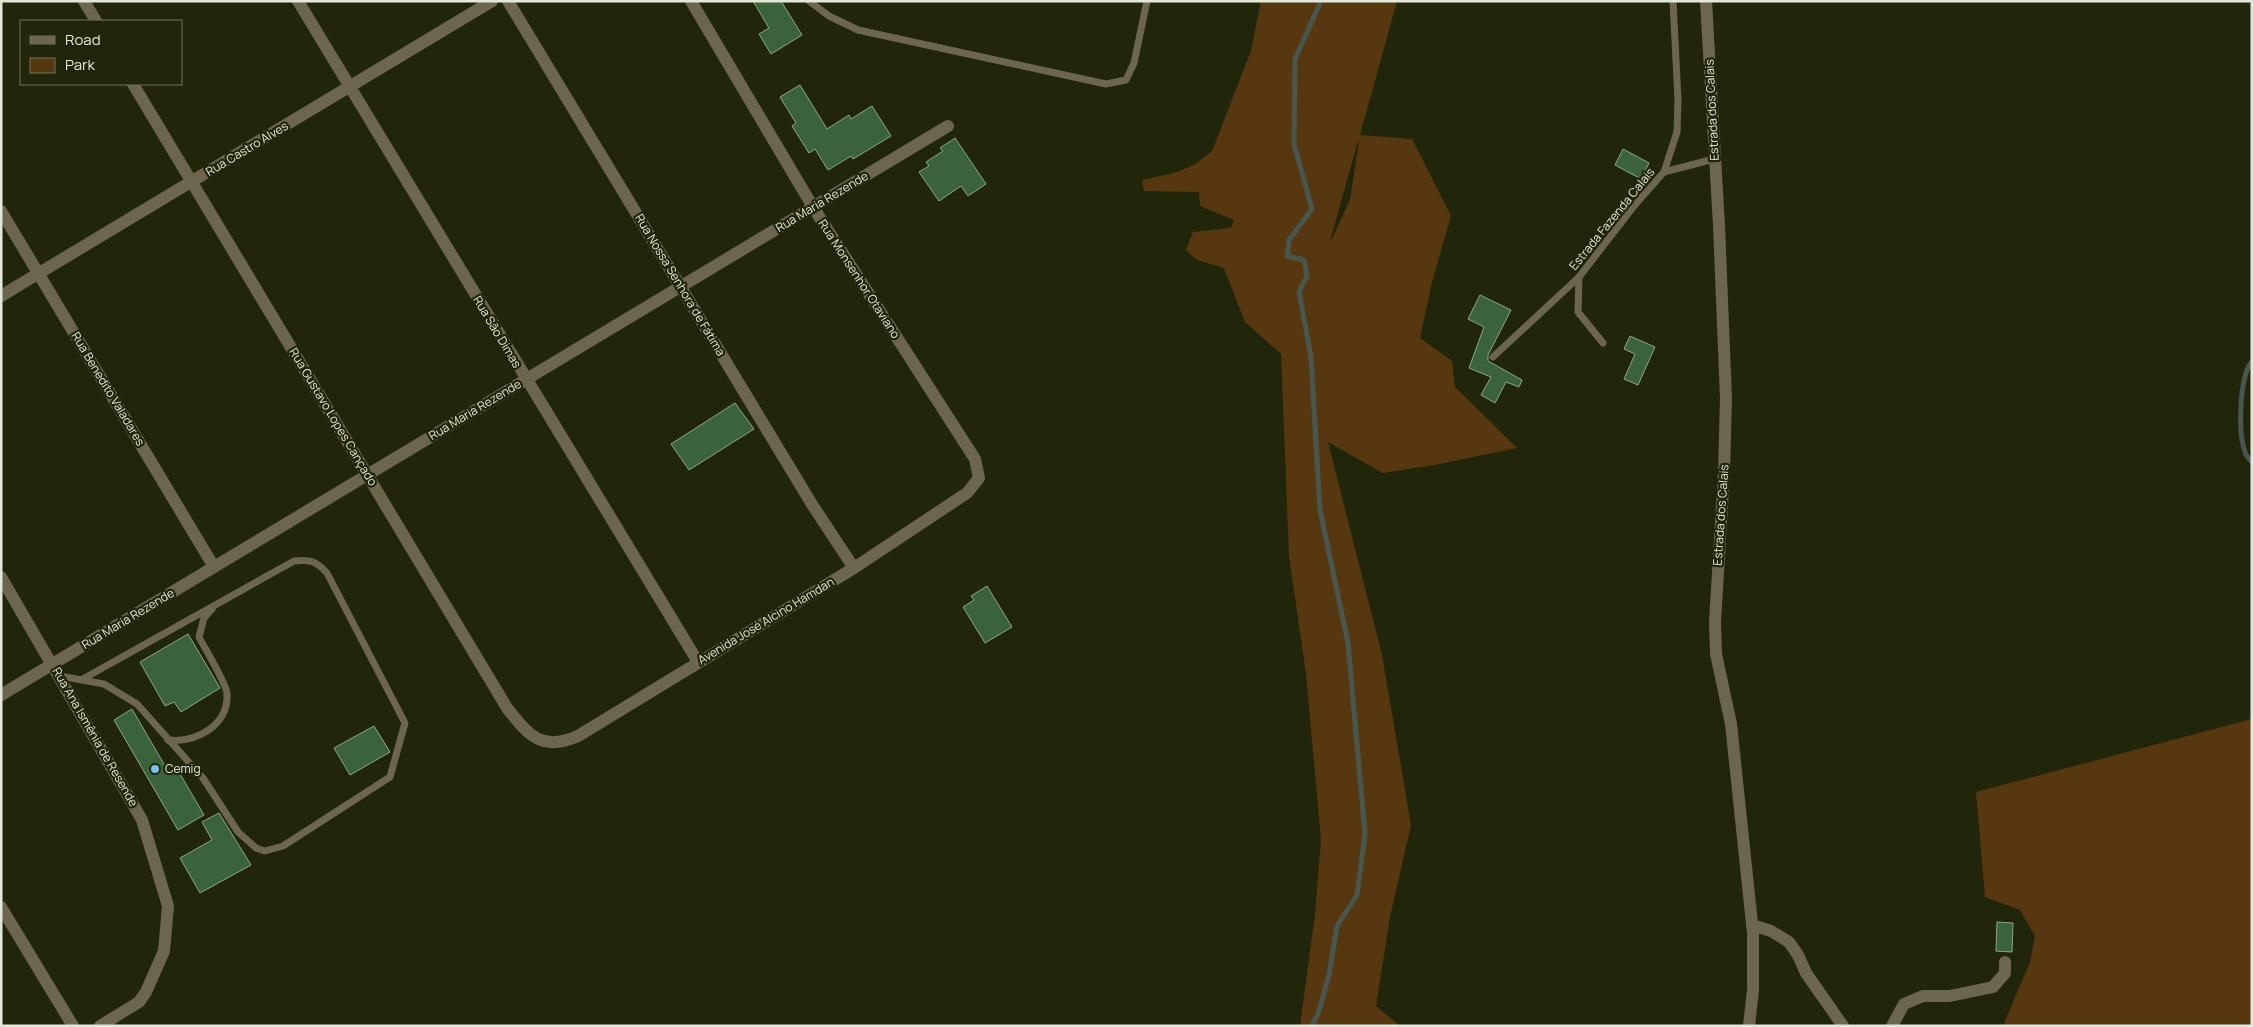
<svg xmlns="http://www.w3.org/2000/svg" width="2253" height="1027" viewBox="0 0 2253 1027" font-family="Manrope,sans-serif">
	<rect width="100%" height="100%" fill="#21260b"/>
	<!-- green -->
	<g fill="#573710" fill-rule="evenodd">
		<path d="M 1261,1 L 1397,1 L 1360,135 L 1412,139 L 1451,216 L 1432,282 L 1420,338 L 1452,361 L 1455,387 L 1517,448 L 1434,465 L 1383,473 L 1328,442 L 1382,655 L 1411,825 L 1390,917 L 1376,1006 L 1400,1026 L 1300,1026 L 1315,914 L 1321,840 L 1306,674 L 1289,556 L 1281,354 L 1245,322 L 1224,268 L 1197,260 L 1186,250 L 1193,232 L 1231,228 L 1234,220 L 1200,206 L 1199,192 L 1144,191 L 1142,180 L 1174,173 L 1194,165 L 1212,151 L 1251,51 ZM 1359,141 L 1350,200 L 1329,245 L 1358,141 Z"/>
		<path d="M 2252,719 L 2252,1026 L 2003,1026 L 2030,962 L 2035,936 L 2020,910 L 1985,897 L 1976,792 Z"/>
	</g>
	<g fill="none" stroke-linecap="round" stroke-linejoin="round">
		<!-- stream -->
		<g stroke="#47574d" stroke-width="5">
			<path d="M 2252,361 C 2239,378 2238,432 2245,452 C 2246,456 2249,459 2252,462"/>
			<path d="M 1312,1026 L 1318,1014 L 1329,975 L 1337,926 L 1357,895 L 1365,834 L 1348,643 L 1320,510 L 1311,357 L 1299,292 L 1307,276 L 1304,260 L 1287,256 L 1289,240 L 1312,209 L 1294,144 L 1295,59 L 1321,1"/>
		</g>
	</g>
	<!-- building -->
	<g fill="#3a633a" stroke="#8ea68d">
		<path d="M 753,1 L 781,1 L 802,35 L 771,54 L 759,34 L 769,28 Z"/>
		<path d="M 800,85 L 827,129 L 849,115 L 851,119 L 872,106 L 891,136 L 853,159 L 851,156 L 828,170 L 815,149 L 809,153 L 792,126 L 796,123 L 780,97 Z"/>
		<path d="M 955,138 L 986,184 L 968,196 L 961,186 L 939,201 L 919,172 L 929,166 L 926,162 L 943,151 L 940,148 Z"/>
		<path d="M 1623,149 L 1649,163 L 1641,179 L 1615,165 Z"/>
		<path d="M 1480,295 L 1511,310 L 1488,355 L 1488,361 L 1522,380 L 1519,387 L 1506,382 L 1495,403 L 1481,395 L 1491,377 L 1469,368 L 1484,327 L 1468,319 Z"/>
		<path d="M 1630,336 L 1655,347 L 1638,385 L 1624,379 L 1635,354 L 1624,349 Z"/>
		<path d="M 735,403 L 754,429 L 689,470 L 671,444 Z"/>
		<path d="M 987,586 L 1012,627 L 985,643 L 963,607 L 974,600 L 971,596 Z"/>
		<path d="M 188,634 L 220,688 L 181,712 L 174,702 L 165,706 L 140,662 Z"/>
		<path d="M 132,709 L 168,771 L 176,767 L 204,815 L 178,830 L 114,720 Z"/>
		<path d="M 374,726 L 390,752 L 350,775 L 334,748 Z"/>
		<path d="M 219,813 L 251,865 L 200,893 L 180,858 L 212,840 L 202,822 Z"/>
		<path d="M 1997,922 L 2013,923 L 2012,952 L 1996,951 Z"/>
	</g>
	<g fill="none" stroke-linecap="round" stroke-linejoin="round">
		<!-- service -->
		<g stroke="#6d664f" stroke-width="7">
			<path d="M 809,1 L 829,16 L 858,30 L 1106,84 L 1126,80 L 1134,63 L 1147,1"/>
			<path d="M 1664,172 L 1714,159"/>
			<path d="M 1579,277 L 1578,312 L 1603,343"/>
			<path d="M 1493,357 L 1579,277 L 1634,206 L 1664,172 L 1677,132 L 1678,100 L 1673,1"/>
			<path d="M 60,676 L 104,684 L 137,704 L 203,778 L 238,832 L 256,848 L 265,851 L 283,846 L 390,777 L 405,723 L 327,573 C 316,561 310,559 294,561 L 81,680"/>
			<path d="M 168,740 C 197,743 229,725 227,693 C 226,683 204,647 199,637 L 204,618 L 212,609"/>
		</g>
		<!-- minor -->
		<g stroke="#6d664f" stroke-width="12">
			<path d="M 84,1 L 96,21"/>
			<path d="M 298,1 L 698,662"/>
			<path d="M 508,1 L 813,506 L 854,568"/>
			<path d="M 133,84 L 507,708 C 529,736 542,752 578,736 L 854,568 L 967,493 L 979,478 L 975,459 L 813,207 L 691,1"/>
			<path d="M 1,211 L 214,567"/>
			<path d="M 1,296 L 492,1"/>
			<path d="M 1,577 L 142,820 L 168,906 L 164,951 L 146,992 L 139,1002 L 100,1026"/>
			<path d="M 1,695 L 948,126"/>
			<path d="M 1,907 L 73,1026"/>
			<path d="M 1752,925 L 1771,931 L 1789,942 L 1798,955 L 1806,973 L 1843,1026"/>
			<path d="M 1892,1026 L 1904,1004 L 1923,996 L 1950,996 L 1993,987 L 2005,973 L 2005,962"/>
		</g>
		<!-- tertiary -->
		<path stroke="#6d664f" stroke-width="12" d="M 1706,1 L 1719,226 L 1726,398 L 1724,473 L 1715,622 L 1716,654 L 1731,724 L 1753,933 L 1753,990 L 1749,1026"/>
	</g>
	<!-- markers -->
	<circle fill="#7cbef9" stroke="#21260b" stroke-width="2" cx="155" cy="769" r="5"/>
	<g text-anchor="middle" stroke-width="4.5" stroke-linejoin="round" paint-order="stroke">
		<!-- street labels -->
		<g font-size="12" fill="#e4e8d8" stroke="#21260b">
			<text transform="translate(1712 110) rotate(-93)" y="4">Estrada dos Calais</text>
			<text transform="translate(247 149) rotate(-31)" y="4">Rua Castro Alves</text>
			<text transform="translate(822 202) rotate(-31)" y="4">Rua Maria Rezende</text>
			<text transform="translate(1612 219) rotate(-51)" y="4">Estrada Fazenda Calais</text>
			<text transform="translate(859 279) rotate(57)" y="4">Rua Monsenhor Otaviano</text>
			<text transform="translate(680 285) rotate(59)" y="4">Rua Nossa Senhora de Fátima</text>
			<text transform="translate(497 332) rotate(59)" y="4">Rua São Dimas</text>
			<text transform="translate(108 389) rotate(59)" y="4">Rua Benedito Valadares</text>
			<text transform="translate(475 410) rotate(-31)" y="4">Rua Maria Rezende</text>
			<text transform="translate(333 417) rotate(59)" y="4">Rua Gustavo Lopes Cançado</text>
			<text transform="translate(1721 515) rotate(-86)" y="4">Estrada dos Calais</text>
			<text transform="translate(128 619) rotate(-31)" y="4">Rua Maria Rezende</text>
			<text transform="translate(766 621) rotate(-31)" y="4">Avenida José Alcino Hamdan</text>
			<text transform="translate(95 737) rotate(60)" y="4">Rua Ana Ismênia de Resende</text>
		</g>
		<!-- poi labels -->
		<g font-size="12" fill="#e4e8d8" stroke="#21260b" text-anchor="start">
			<text x="165" y="773">Cemig</text>
		</g>
	</g>
	<!-- border -->
	<rect width="2253" height="1027" fill="none" stroke="#e4e8d8" stroke-width="5"/>
	<!-- legend -->
	<rect x="20" y="20" width="162" height="65" fill="#21260b" stroke="#6f745d"/>
	<rect x="30" y="36" width="25" height="8" fill="#6d664f" stroke="#6f745d"/>
	<text x="65" y="45" font-size="15" fill="#e4e8d8">Road</text>
	<rect x="30" y="58" width="25" height="15" fill="#573710" stroke="#6f745d"/>
	<text x="65" y="70" font-size="15" fill="#e4e8d8">Park</text>
</svg>
